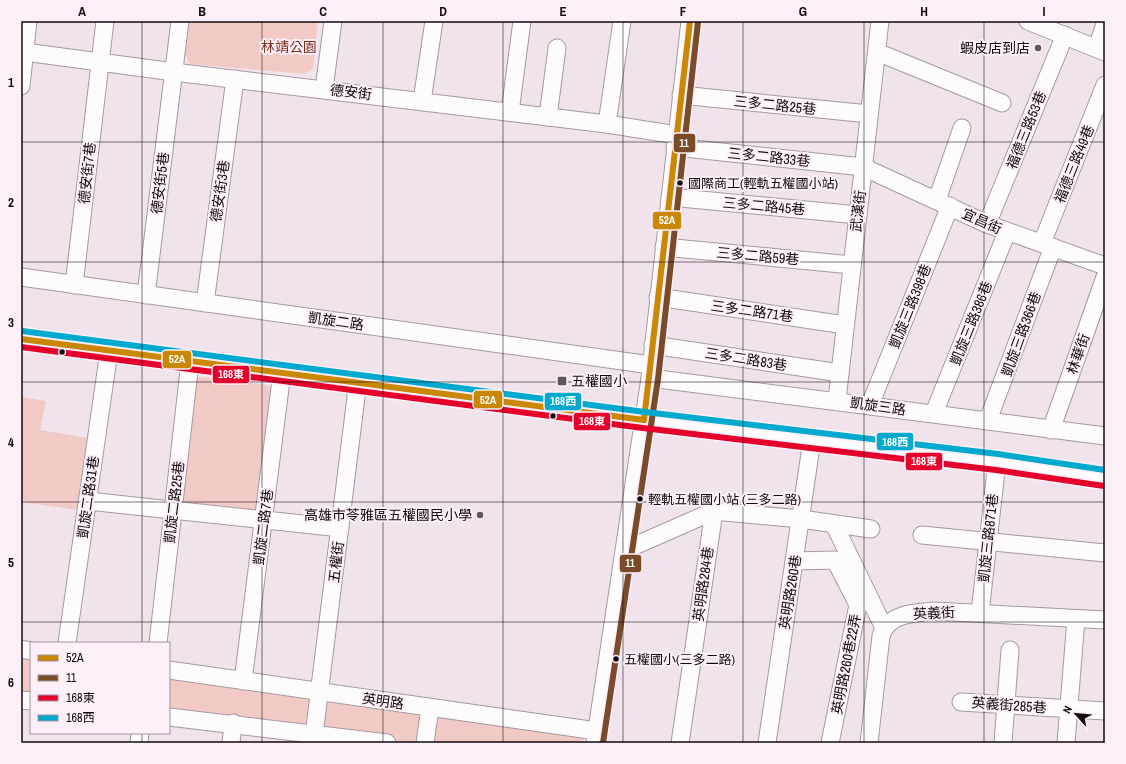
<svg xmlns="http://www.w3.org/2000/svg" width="1126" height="764" viewBox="0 0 1126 764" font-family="'Archivo Narrow','Noto Sans TC',sans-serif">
	<rect width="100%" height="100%" fill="#f0e3ec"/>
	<!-- green -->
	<g fill="#f2cac5">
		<path d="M 190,21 L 318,21 L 313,69 L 304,74 L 190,64 L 185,55 Z"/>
		<path d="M 199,377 L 267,385 L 272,391 L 257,507 L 250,512 L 183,506 L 179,500 L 193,383 Z"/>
		<path d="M 21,397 L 46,401 L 40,430 L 88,438 L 78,510 L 21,502 Z"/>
		<path d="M 21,655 L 31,656 L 31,696 L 21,694 Z"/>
		<path d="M 169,676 L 578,733 L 584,741 L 584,743 L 378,743 L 169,714 Z"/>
	</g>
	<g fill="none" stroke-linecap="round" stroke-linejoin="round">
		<!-- minor casing -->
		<g stroke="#a49aa1" stroke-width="19">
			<g id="minor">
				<path d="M 1028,21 L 1105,52"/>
				<path d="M 1097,48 L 1105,24"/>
				<path d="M 25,52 L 174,72 L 607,124 L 677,135"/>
				<path d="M 877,52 L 1002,103"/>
				<path d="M 21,86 L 28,21"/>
				<path d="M 324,89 L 333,21"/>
				<path d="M 681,95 L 869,114"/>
				<path d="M 422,101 L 434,21"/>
				<path d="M 510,112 L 522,21"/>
				<path d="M 548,117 L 557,48"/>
				<path d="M 607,124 L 622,21"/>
				<path d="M 675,147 L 863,167 L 987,224 L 1105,266"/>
				<path d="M 670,197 L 858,215"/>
				<path d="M 937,200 L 962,128"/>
				<path d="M 987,224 L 1065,35"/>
				<path d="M 1042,243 L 1105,85"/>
				<path d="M 664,247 L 852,265"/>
				<path d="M 21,277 L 651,365"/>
				<path d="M 74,285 L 105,21"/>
				<path d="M 146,295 L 180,21"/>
				<path d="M 658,297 L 845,325"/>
				<path d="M 205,303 L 235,79"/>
				<path d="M 21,339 L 644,420 L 997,462 L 1105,478"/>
				<path d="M 653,345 L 840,373"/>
				<path d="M 650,378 L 1105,436"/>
				<path d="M 837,400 L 880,21"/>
				<path d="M 870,405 L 950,206"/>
				<path d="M 934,413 L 1007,232"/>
				<path d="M 988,420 L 1053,247"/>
				<path d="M 1051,430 L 1105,277"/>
				<path d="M 88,501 L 340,528"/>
				<path d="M 834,524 L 884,628"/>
				<path d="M 922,535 L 1105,553"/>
				<path d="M 625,550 L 714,511"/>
				<path d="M 794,561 L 835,560 L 858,605 L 830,743"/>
				<path d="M 980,613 L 997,462"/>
				<path d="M 67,643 L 109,351"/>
				<path d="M 158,643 L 190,362"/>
				<path d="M 21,649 L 31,651"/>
				<path d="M 169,670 L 597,731"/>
				<path d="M 243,681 L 282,372"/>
				<path d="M 21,700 L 31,701"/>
				<path d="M 961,702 L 1105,711"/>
				<path d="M 169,717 L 387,743"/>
				<path d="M 139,743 L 140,733"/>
				<path d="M 231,743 L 233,723"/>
				<path d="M 313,743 L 358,381"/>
				<path d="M 425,743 L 430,708"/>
				<path d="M 595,743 L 650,378 L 690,21"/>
				<path d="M 680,743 L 714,511 L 801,519 L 871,529"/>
				<path d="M 767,743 L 812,440"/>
				<path d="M 869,743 L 881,636 C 888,613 915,613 935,611 L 1105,620"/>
				<path d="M 1003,743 L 1010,650"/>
				<path d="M 1066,743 L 1076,619"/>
			</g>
		</g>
		<!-- minor -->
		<use href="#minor" stroke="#fdfbfc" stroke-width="17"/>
		<!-- bus-1 casing -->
		<g stroke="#fdeff8" stroke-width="9">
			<g id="bus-1">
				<path d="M 21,339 L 644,420"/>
				<path d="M 644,420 L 690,21"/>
			</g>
		</g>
		<!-- bus-2 casing -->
		<g stroke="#fdeff8" stroke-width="9">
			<path id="bus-2" d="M 603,743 L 658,379 L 698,22"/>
		</g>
		<!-- bus-3 casing -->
		<g stroke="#fdeff8" stroke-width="9">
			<path id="bus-3" d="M 21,347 L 643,428 L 996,470 L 1104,486"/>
		</g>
		<!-- bus-4 casing -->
		<g stroke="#fdeff8" stroke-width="9">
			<path id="bus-4" d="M 22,331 L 645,412 L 998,454 L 1105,470"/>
		</g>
		<!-- bus-1 -->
		<use href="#bus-1" stroke="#c98703" stroke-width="6"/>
		<!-- bus-2 -->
		<use href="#bus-2" stroke="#7a4b2a" stroke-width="6"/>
		<!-- bus-3 -->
		<use href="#bus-3" stroke="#e4002b" stroke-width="6"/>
		<!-- bus-4 -->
		<use href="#bus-4" stroke="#00a9ce" stroke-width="6"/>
	</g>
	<!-- grid -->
	<path fill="none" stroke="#110a0f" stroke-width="1" stroke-opacity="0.55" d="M 142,21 L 142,643M 262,21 L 262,743M 383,21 L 383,743M 503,21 L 503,743M 623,21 L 623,743M 743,21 L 743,743M 864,21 L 864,743M 984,21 L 984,743M 21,142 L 1105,142M 21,262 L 1105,262M 21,382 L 1105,382M 21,502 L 1105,502M 21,622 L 1105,622M 142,733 L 142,743"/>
	<!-- markers -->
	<g fill="#5f565c" stroke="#fdeff8" stroke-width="1.5">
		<circle cx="1038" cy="48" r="4"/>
		<rect x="557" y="376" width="10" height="10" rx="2"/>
		<circle cx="480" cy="515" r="4"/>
	</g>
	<g fill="#110a0f" stroke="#fdeff8" stroke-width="1.5">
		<circle cx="680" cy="183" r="3.5"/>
		<circle cx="62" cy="352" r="3.5"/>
		<circle cx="553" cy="416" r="3.5"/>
		<circle cx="640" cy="499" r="3.5"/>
		<circle cx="616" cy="659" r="3.5"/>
	</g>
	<g text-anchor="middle" stroke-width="4" stroke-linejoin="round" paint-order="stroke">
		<!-- bus labels -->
		<g font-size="13" fill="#110a0f" stroke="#fdeff8" text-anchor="start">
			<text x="688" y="188">國際商工(輕軌五權國小站)</text>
			<text x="648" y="504">輕軌五權國小站 (三多二路)</text>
			<text x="624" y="664">五權國小(三多二路)</text>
		</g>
		<!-- park labels -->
		<g font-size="14" fill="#7d301d" stroke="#fdeff8">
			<text x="289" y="52">林靖公園</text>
		</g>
		<!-- poi labels -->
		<g font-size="14" fill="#110a0f" stroke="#fdeff8" text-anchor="end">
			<text x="1030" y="53">蝦皮店到店</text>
			<text x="571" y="386" text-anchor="start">五權國小</text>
			<text x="472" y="520">高雄市苓雅區五權國民小學</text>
		</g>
		<!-- street labels -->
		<g font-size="14" fill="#110a0f" stroke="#fdeff8">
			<text transform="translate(351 92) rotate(7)" y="5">德安街</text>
			<text transform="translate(775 105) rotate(6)" y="5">三多二路25巷</text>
			<text transform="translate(1026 130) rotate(-68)" y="5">福德三路53巷</text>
			<text transform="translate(769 157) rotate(6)" y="5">三多二路33巷</text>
			<text transform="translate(1074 164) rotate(-68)" y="5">福德三路49巷</text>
			<text transform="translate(87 173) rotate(-84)" y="5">德安街7巷</text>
			<text transform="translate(160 183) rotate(-83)" y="5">德安街5巷</text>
			<text transform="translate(220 191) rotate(-82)" y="5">德安街3巷</text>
			<text transform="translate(764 206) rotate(5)" y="5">三多二路45巷</text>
			<text transform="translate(858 211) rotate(-83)" y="5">武漢街</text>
			<text transform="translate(982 221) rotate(24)" y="5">宜昌街</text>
			<text transform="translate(758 256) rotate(5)" y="5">三多二路59巷</text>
			<text transform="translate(910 306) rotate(-68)" y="5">凱旋三路398巷</text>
			<text transform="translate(752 311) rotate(8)" y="5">三多二路71巷</text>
			<text transform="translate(336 321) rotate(8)" y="5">凱旋二路</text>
			<text transform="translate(971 323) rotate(-68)" y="5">凱旋三路386巷</text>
			<text transform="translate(1021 334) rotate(-70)" y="5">凱旋三路366巷</text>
			<text transform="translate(1078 354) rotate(-71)" y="5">林華街</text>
			<text transform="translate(746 359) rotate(9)" y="5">三多二路83巷</text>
			<text transform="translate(878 406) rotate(8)" y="5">凱旋三路</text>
			<text transform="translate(88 497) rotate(-82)" y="5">凱旋二路31巷</text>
			<text transform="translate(174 502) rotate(-83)" y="5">凱旋二路25巷</text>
			<text transform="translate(263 527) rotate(-83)" y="5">凱旋二路7巷</text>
			<text transform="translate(988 538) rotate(-84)" y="5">凱旋三路871巷</text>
			<text transform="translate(336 562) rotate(-83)" y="5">五權街</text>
			<text transform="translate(703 584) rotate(-82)" y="5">英明路284巷</text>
			<text transform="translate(790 592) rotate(-81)" y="5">英明路260巷</text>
			<text transform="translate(934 613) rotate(-3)" y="5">英義街</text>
			<text transform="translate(846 664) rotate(-79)" y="5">英明路260巷22弄</text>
			<text transform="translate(383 701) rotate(8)" y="5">英明路</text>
			<text transform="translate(1009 705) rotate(4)" y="5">英義街285巷</text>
		</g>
	</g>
	<g stroke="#fdeff8" stroke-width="1.5">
		<rect x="673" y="133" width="23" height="20" rx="4" fill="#7a4b2a"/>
		<rect x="652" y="211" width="30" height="19" rx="4" fill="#c98703"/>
		<rect x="162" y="350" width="30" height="19" rx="4" fill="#c98703"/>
		<rect x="212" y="365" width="38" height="19" rx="4" fill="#e4002b"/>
		<rect x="473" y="390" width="30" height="19" rx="4" fill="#c98703"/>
		<rect x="544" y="392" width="38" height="19" rx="4" fill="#00a9ce"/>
		<rect x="573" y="412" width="38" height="19" rx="4" fill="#e4002b"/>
		<rect x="876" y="432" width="38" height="19" rx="4" fill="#00a9ce"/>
		<rect x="905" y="452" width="38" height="19" rx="4" fill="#e4002b"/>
		<rect x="619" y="554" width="23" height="19" rx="4" fill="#7a4b2a"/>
	</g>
	<g font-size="11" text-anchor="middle" font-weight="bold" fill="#fff">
		<text x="684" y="147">11</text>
		<text x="667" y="224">52A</text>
		<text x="177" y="363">52A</text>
		<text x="231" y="378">168東</text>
		<text x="488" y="404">52A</text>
		<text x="563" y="405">168西</text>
		<text x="592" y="425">168東</text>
		<text x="895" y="446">168西</text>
		<text x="924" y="465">168東</text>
		<text x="630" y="567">11</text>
	</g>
	<!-- border -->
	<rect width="1126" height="764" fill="none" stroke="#fdeff8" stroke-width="44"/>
	<!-- legend -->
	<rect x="30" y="642" width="140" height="92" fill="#fdeff8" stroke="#9f939b"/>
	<rect x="38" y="655" width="20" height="6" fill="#c98703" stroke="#9f939b"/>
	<text x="66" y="662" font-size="12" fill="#110a0f">52A</text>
	<rect x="38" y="675" width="20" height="6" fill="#7a4b2a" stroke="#9f939b"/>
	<text x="66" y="682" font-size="12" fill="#110a0f">11</text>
	<rect x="38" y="695" width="20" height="6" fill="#e4002b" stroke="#9f939b"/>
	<text x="66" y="702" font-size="12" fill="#110a0f">168東</text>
	<rect x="38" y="715" width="20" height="6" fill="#00a9ce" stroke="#9f939b"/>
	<text x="66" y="722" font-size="12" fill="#110a0f">168西</text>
	<!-- north arrow -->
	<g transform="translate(1076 714) rotate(297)" stroke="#fdeff8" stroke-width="3" paint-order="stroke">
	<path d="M0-3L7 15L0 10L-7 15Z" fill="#110a0f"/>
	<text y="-6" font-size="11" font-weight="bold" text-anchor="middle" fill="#110a0f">N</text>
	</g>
	<rect x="22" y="22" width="1082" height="720" fill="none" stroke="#110a0f" stroke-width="1.5"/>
	<g font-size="13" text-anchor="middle" font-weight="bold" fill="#110a0f">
		<text x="82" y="16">A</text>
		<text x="202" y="16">B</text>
		<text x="323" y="16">C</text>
		<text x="443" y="16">D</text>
		<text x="563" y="16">E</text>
		<text x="683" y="16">F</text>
		<text x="803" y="16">G</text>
		<text x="924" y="16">H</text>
		<text x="1044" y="16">I</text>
		<text x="11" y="87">1</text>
		<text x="11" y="207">2</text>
		<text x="11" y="327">3</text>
		<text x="11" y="447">4</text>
		<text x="11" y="567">5</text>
		<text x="11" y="687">6</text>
	</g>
</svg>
